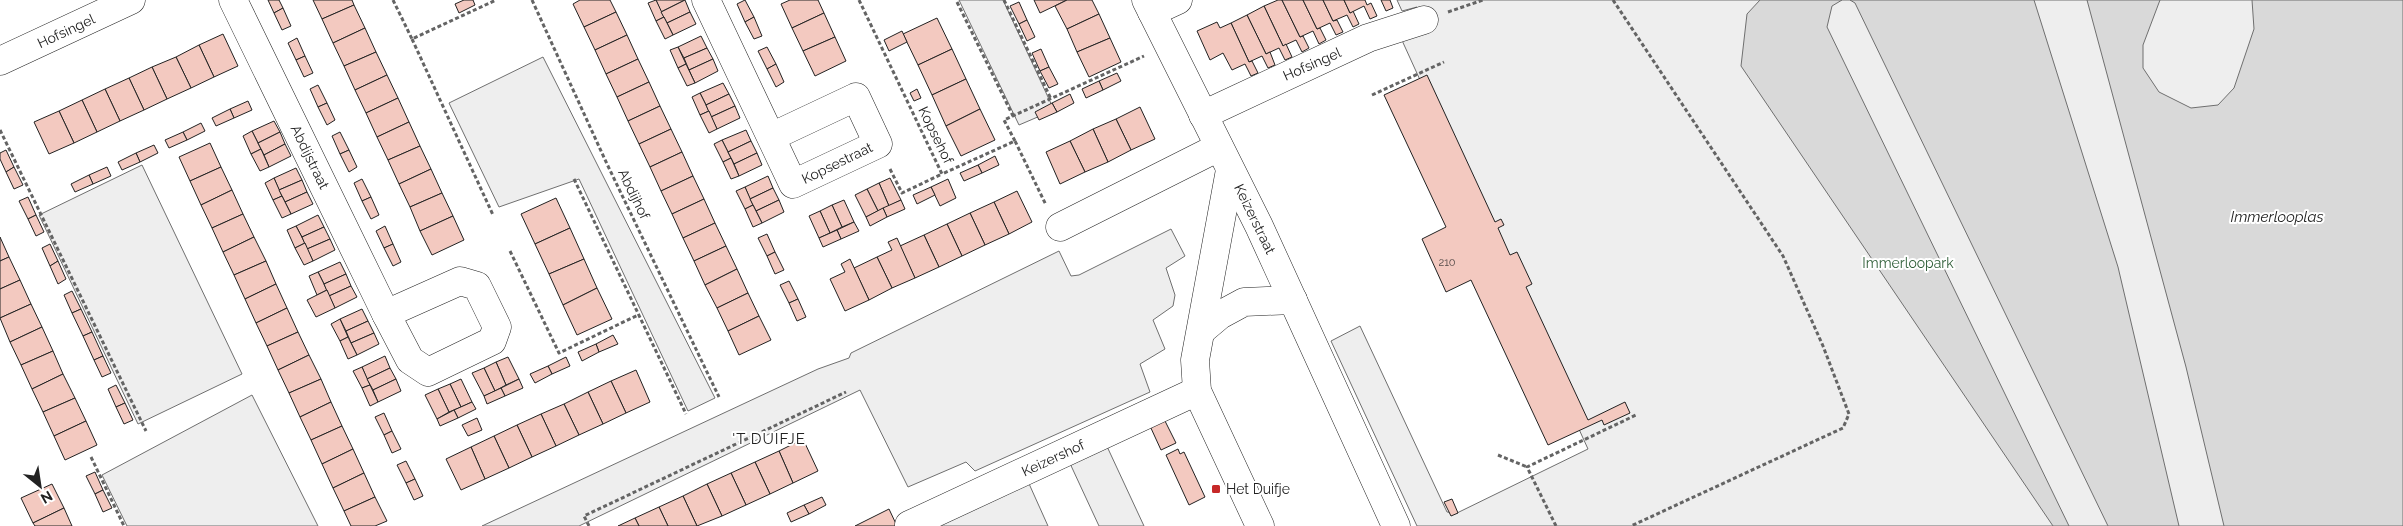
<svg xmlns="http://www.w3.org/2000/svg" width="2403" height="526" viewBox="0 0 2403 526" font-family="Raleway,sans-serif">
	<rect width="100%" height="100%" fill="#fff"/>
	<!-- green -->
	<g fill="#eee" stroke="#6f6f6f">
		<path d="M 959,0 L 1003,0 L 1054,110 L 1019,125 Z"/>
		<path d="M 1397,0 L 2403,0 L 2403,526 L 1417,526 L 1331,341 L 1360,326 L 1447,512 L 1457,513 L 1588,449 L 1400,36 L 1414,24 L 1417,7 L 1402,11 Z"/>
		<path d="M 543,57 L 715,398 L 688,411 L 579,179 L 499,207 L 449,103 Z"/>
		<path d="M 142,165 L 242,374 L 138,424 L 39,215 Z"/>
		<path d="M 1171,229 L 1185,256 L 1166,268 L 1175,295 L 1173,306 L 1153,320 L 1165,349 L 1140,364 L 1150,392 L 975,471 L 966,462 L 908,487 L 860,390 L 579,526 L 482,526 L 818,369 L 849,358 L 851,353 L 1059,251 L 1071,276 L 1079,275 Z"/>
		<path d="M 252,395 L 318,526 L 127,526 L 102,475 Z"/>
		<path d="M 1104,440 L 1144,526 L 1099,526 L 1067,457 Z"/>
		<path d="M 1026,477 L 1048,526 L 923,526 Z"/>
	</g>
	<!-- water -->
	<g fill="#d9d9d9" stroke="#6f6f6f">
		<path d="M 1760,0 L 1842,0 L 1832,6 L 1827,27 L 2069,526 L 2053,526 L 1741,66 L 1747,14 Z"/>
		<path d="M 1850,0 L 2034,0 L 2118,267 L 2179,526 L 2108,526 L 1855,3 Z"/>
		<path d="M 2087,0 L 2160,0 L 2143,45 L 2143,68 L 2159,92 L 2191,108 L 2218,105 L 2234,88 L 2254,29 L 2252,0 L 2403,0 L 2403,526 L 2224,526 L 2186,367 Z"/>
	</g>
	<!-- building -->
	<g fill="#f3c9c0" stroke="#222">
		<path d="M 268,0 L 279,0 L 283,8 L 274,13 Z"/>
		<path d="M 313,0 L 352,0 L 354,5 L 322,19 Z"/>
		<path d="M 464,0 L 473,0 L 475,5 L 459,13 L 455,4 Z"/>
		<path d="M 580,0 L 610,0 L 616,12 L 584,27 L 573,4 Z"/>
		<path d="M 656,0 L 685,0 L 661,12 Z"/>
		<path d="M 656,0 L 664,17 L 656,21 L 648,3 Z"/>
		<path d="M 685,0 L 690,12 L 667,23 L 661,12 Z"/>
		<path d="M 745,0 L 754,17 L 745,22 L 737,4 Z"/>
		<path d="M 790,0 L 818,0 L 824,13 L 792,28 L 781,4 Z"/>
		<path d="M 1034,0 L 1067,0 L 1040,13 Z"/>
		<path d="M 1067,0 L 1092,0 L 1099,14 L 1067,29 L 1055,6 Z"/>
		<path d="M 1278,0 L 1282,0 L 1300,37 L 1303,36 L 1309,48 L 1302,52 L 1296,40 L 1283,46 L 1264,6 Z"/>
		<path d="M 1282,0 L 1303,0 L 1317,29 L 1320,28 L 1326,40 L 1319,44 L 1313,31 L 1300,37 Z"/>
		<path d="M 1303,0 L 1323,0 L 1333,21 L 1337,20 L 1343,32 L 1336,35 L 1330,23 L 1317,29 Z"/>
		<path d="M 1323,0 L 1344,0 L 1350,13 L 1353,11 L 1359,24 L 1353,27 L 1347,15 L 1333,21 Z"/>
		<path d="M 1344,0 L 1365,0 L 1367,5 L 1371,3 L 1377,16 L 1370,19 L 1364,6 L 1350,13 Z"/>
		<path d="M 1381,0 L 1390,0 L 1393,8 L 1386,11 Z"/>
		<path d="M 1019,2 L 1027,20 L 1019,24 L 1010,6 Z"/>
		<path d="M 354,5 L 365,28 L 333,43 L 322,19 Z"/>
		<path d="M 1264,6 L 1283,46 L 1286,44 L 1292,57 L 1285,60 L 1279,48 L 1266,54 L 1247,15 Z"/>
		<path d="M 283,8 L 291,26 L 282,30 L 274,13 Z"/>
		<path d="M 616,12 L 627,35 L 595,50 L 584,27 Z"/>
		<path d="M 690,12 L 696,24 L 673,35 L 667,23 Z"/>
		<path d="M 824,13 L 835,37 L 803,51 L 792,28 Z"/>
		<path d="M 1099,14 L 1110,38 L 1077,52 L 1067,29 Z"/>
		<path d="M 1247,15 L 1266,54 L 1270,52 L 1275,65 L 1268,68 L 1262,56 L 1249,62 L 1231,23 Z"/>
		<path d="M 664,17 L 673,35 L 665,39 L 656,21 Z"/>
		<path d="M 754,17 L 762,36 L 754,39 L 745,22 Z"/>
		<path d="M 937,18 L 952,49 L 918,65 L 903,34 Z"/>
		<path d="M 1027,20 L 1035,37 L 1027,41 L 1019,24 Z"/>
		<path d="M 1217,22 L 1220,28 L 1231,23 L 1249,62 L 1252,61 L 1258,73 L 1251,76 L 1245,64 L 1232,70 L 1223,53 L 1210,60 L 1197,31 Z"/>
		<path d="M 365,28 L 376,52 L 344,66 L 333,43 Z"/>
		<path d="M 902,31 L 907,42 L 889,51 L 884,40 Z"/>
		<path d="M 223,34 L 238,66 L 214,77 L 199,45 Z"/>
		<path d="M 627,35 L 638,59 L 606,74 L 595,50 Z"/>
		<path d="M 701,36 L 707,48 L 684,58 L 678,47 Z"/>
		<path d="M 835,37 L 846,61 L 815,76 L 803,51 Z"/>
		<path d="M 297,38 L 305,56 L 296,60 L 288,43 Z"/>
		<path d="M 1110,38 L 1121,62 L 1089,77 L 1077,52 Z"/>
		<path d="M 199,45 L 214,77 L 191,88 L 176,57 Z"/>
		<path d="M 678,47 L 686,64 L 678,68 L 670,50 Z"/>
		<path d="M 767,47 L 776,64 L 767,69 L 758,51 Z"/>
		<path d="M 707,48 L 713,59 L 689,70 L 684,58 Z"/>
		<path d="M 952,49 L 966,79 L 932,95 L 918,65 Z"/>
		<path d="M 1041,49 L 1049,67 L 1040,71 L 1032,53 Z"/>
		<path d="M 376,52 L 387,75 L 355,90 L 344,66 Z"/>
		<path d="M 305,56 L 313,73 L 304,77 L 296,60 Z"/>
		<path d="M 176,57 L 191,88 L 167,99 L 152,67 Z"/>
		<path d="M 638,59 L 649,82 L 617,97 L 606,74 Z"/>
		<path d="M 713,59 L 718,71 L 695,83 L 689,70 Z"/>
		<path d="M 686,64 L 695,83 L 687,86 L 678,68 Z"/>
		<path d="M 776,64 L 784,82 L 776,87 L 767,69 Z"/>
		<path d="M 152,67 L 167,99 L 144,110 L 129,78 Z"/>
		<path d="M 1049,67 L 1058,84 L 1049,88 L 1040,71 Z"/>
		<path d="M 1117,73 L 1121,81 L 1103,90 L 1099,81 Z"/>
		<path d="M 387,75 L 398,98 L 366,113 L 355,90 Z"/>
		<path d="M 1427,75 L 1495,222 L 1501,219 L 1504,225 L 1498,228 L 1510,255 L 1517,252 L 1532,284 L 1526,287 L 1588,420 L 1625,402 L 1630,413 L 1604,425 L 1602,420 L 1548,445 L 1471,280 L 1446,292 L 1422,239 L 1446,227 L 1384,95 Z"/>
		<path d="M 129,78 L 144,110 L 120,121 L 105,89 Z"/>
		<path d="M 966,79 L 980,109 L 946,126 L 932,95 Z"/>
		<path d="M 1099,81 L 1103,90 L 1086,98 L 1082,89 Z"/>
		<path d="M 649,82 L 660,106 L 628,121 L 617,97 Z"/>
		<path d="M 723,83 L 729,94 L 706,105 L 700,93 Z"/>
		<path d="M 318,85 L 327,103 L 318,107 L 310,89 Z"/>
		<path d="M 105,89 L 120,121 L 97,132 L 82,100 Z"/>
		<path d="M 917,89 L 921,98 L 914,101 L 910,93 Z"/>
		<path d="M 700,93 L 709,111 L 700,115 L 692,97 Z"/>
		<path d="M 729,94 L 735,106 L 711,117 L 706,105 Z"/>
		<path d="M 1070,94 L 1074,103 L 1057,112 L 1052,103 Z"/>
		<path d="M 398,98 L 409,122 L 377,137 L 366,113 Z"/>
		<path d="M 82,100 L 97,132 L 74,143 L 59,111 Z"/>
		<path d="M 248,101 L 252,110 L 234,118 L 230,109 Z"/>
		<path d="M 327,103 L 335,120 L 327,125 L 318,107 Z"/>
		<path d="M 1052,103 L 1057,112 L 1039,120 L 1035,112 Z"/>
		<path d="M 660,106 L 671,129 L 639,144 L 628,121 Z"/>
		<path d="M 735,106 L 740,118 L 717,129 L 711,117 Z"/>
		<path d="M 1140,107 L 1155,139 L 1131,150 L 1116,119 Z"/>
		<path d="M 230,109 L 234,118 L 216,126 L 212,118 Z"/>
		<path d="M 980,109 L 995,140 L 961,156 L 946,126 Z"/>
		<path d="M 59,111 L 74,143 L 49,154 L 34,122 Z"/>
		<path d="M 709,111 L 717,129 L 709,133 L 700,115 Z"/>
		<path d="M 1116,119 L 1131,150 L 1108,162 L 1093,129 Z"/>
		<path d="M 274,121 L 280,132 L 258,143 L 252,131 Z"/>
		<path d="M 409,122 L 420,146 L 388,160 L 377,137 Z"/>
		<path d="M 201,123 L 205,131 L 187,140 L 183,132 Z"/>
		<path d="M 671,129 L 682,152 L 650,167 L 639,144 Z"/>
		<path d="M 1093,129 L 1108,162 L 1085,172 L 1070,141 Z"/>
		<path d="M 746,130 L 751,141 L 728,152 L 722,140 Z"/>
		<path d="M 252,131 L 261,149 L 251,154 L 243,136 Z"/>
		<path d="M 183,132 L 187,140 L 169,148 L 165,140 Z"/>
		<path d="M 280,132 L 285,144 L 264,155 L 258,143 Z"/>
		<path d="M 340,132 L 349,150 L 340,154 L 332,136 Z"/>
		<path d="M 722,140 L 731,158 L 723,162 L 714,144 Z"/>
		<path d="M 751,141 L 757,153 L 734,164 L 728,152 Z"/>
		<path d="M 1070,141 L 1085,172 L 1060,184 L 1046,152 Z"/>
		<path d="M 210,143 L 221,167 L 190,181 L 179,157 Z"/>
		<path d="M 285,144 L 291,156 L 269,167 L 264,155 Z"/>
		<path d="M 154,145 L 158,153 L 140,162 L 136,153 Z"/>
		<path d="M 420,146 L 431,169 L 399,184 L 388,160 Z"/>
		<path d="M 261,149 L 269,167 L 260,171 L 251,154 Z"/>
		<path d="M 6,150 L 14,167 L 6,172 L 0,159 L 0,153 Z"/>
		<path d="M 349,150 L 357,167 L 349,172 L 340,154 Z"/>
		<path d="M 682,152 L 693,176 L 661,191 L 650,167 Z"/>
		<path d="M 136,153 L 140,162 L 122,170 L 118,162 Z"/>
		<path d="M 757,153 L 762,165 L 739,176 L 734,164 Z"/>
		<path d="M 995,156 L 999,165 L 982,173 L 978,165 Z"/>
		<path d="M 731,158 L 739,176 L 731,179 L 723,162 Z"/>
		<path d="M 978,165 L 982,173 L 964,181 L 960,173 Z"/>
		<path d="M 14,167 L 23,185 L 14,189 L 6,172 Z"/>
		<path d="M 107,167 L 111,176 L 93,184 L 89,175 Z"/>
		<path d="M 221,167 L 232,190 L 201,205 L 190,181 Z"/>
		<path d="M 296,168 L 302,180 L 279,190 L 274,178 Z"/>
		<path d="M 431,169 L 442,193 L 410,207 L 399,184 Z"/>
		<path d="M 89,175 L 93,184 L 75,192 L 71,184 Z"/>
		<path d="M 693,176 L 704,199 L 672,214 L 661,191 Z"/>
		<path d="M 768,176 L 773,188 L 750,199 L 745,187 Z"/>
		<path d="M 274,178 L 282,196 L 273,200 L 265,183 Z"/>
		<path d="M 890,178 L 901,200 L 889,206 L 879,183 Z"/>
		<path d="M 362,179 L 371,197 L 362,201 L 354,183 Z"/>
		<path d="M 948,179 L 956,198 L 940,206 L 931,187 Z"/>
		<path d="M 302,180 L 307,192 L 285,202 L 279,190 Z"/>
		<path d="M 879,183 L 889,206 L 878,211 L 867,189 Z"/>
		<path d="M 745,187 L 753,205 L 745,209 L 736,191 Z"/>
		<path d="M 931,187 L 935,195 L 917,204 L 913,195 Z"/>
		<path d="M 773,188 L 779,200 L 756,211 L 750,199 Z"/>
		<path d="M 867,189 L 878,211 L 866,217 L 855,195 Z"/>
		<path d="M 232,190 L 243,214 L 212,228 L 201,205 Z"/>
		<path d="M 1017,191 L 1032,222 L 1009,234 L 994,202 Z"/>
		<path d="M 307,192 L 313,204 L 291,214 L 285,202 Z"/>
		<path d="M 442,193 L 453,216 L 420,231 L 410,207 Z"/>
		<path d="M 282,196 L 291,214 L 282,218 L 273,200 Z"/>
		<path d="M 28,197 L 36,215 L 28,219 L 19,201 Z"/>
		<path d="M 371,197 L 379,215 L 371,219 L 362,201 Z"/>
		<path d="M 556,198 L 570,228 L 535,244 L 521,214 Z"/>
		<path d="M 704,199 L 715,223 L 683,238 L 672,214 Z"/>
		<path d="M 779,200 L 784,212 L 762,223 L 756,211 Z"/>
		<path d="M 844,200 L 854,222 L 842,227 L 832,205 Z"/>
		<path d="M 901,200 L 905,209 L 887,217 L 883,208 Z"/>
		<path d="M 994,202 L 1009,234 L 985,245 L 970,213 Z"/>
		<path d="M 753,205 L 762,223 L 753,227 L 745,209 Z"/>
		<path d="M 832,205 L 842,227 L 830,233 L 820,211 Z"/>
		<path d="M 883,208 L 887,217 L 870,226 L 866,217 Z"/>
		<path d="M 820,211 L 830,233 L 819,238 L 809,216 Z"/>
		<path d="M 970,213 L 985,245 L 962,256 L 947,224 Z"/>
		<path d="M 243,214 L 254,237 L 223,252 L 212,228 Z"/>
		<path d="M 36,215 L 44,232 L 36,236 L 28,219 Z"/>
		<path d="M 318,215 L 324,227 L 302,237 L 296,226 Z"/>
		<path d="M 453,216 L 464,240 L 432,255 L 420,231 Z"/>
		<path d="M 854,222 L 859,231 L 841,239 L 837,230 Z"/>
		<path d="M 715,223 L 726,246 L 694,261 L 683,238 Z"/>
		<path d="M 947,224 L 962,256 L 939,267 L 924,235 Z"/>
		<path d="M 296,226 L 305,243 L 295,248 L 287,230 Z"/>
		<path d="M 385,226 L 393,244 L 384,248 L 376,231 Z"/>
		<path d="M 324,227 L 330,239 L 307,249 L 302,237 Z"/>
		<path d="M 570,228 L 584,259 L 549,274 L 535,244 Z"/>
		<path d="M 837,230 L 841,239 L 823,247 L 819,238 Z"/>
		<path d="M 767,234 L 775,252 L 767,256 L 758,238 Z"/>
		<path d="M 924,235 L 939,267 L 915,278 L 900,246 Z"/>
		<path d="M 0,237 L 9,257 L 0,261 Z"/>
		<path d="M 254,237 L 266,261 L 234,275 L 223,252 Z"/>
		<path d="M 897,238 L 915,278 L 892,288 L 877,257 L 892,250 L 888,242 Z"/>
		<path d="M 330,239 L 335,250 L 313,261 L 307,249 Z"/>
		<path d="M 305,243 L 313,261 L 304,265 L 295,248 Z"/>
		<path d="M 50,244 L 58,261 L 50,266 L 42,248 Z"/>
		<path d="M 393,244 L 401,262 L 393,266 L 384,248 Z"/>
		<path d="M 726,246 L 737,269 L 705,285 L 694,261 Z"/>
		<path d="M 775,252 L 784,270 L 775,274 L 767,256 Z"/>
		<path d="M 9,257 L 20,280 L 0,289 L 0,261 Z"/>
		<path d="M 877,257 L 892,288 L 869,300 L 854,268 Z"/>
		<path d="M 584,259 L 597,288 L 563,305 L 549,274 Z"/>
		<path d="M 850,259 L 869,300 L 845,311 L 830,279 L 845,272 L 841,264 Z"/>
		<path d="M 58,261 L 66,279 L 58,284 L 50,266 Z"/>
		<path d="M 266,261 L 276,284 L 245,299 L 234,275 Z"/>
		<path d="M 340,262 L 346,274 L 324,284 L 318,272 Z"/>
		<path d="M 737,269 L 748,293 L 717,308 L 705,285 Z"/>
		<path d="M 318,272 L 327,290 L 317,295 L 309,276 Z"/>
		<path d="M 346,274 L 351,286 L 329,296 L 324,284 Z"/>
		<path d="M 20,280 L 31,304 L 0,318 L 0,289 Z"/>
		<path d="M 789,281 L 798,299 L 789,303 L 780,285 Z"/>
		<path d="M 276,284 L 287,308 L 256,323 L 245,299 Z"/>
		<path d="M 351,286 L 357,297 L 335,308 L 329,296 Z"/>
		<path d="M 597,288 L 612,319 L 577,335 L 563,305 Z"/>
		<path d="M 327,290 L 335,308 L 316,317 L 307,300 Z"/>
		<path d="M 72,291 L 81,309 L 72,313 L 64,295 Z"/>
		<path d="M 748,293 L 759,316 L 728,331 L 717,308 Z"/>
		<path d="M 798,299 L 806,317 L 797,321 L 789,303 Z"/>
		<path d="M 31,304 L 42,327 L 10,342 L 0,318 Z"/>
		<path d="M 287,308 L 298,332 L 267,346 L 256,323 Z"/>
		<path d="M 81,309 L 92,332 L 83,336 L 72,313 Z"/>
		<path d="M 362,309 L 368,321 L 346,331 L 340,319 Z"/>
		<path d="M 759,316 L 771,340 L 739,355 L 728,331 Z"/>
		<path d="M 340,319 L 348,337 L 340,341 L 331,324 Z"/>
		<path d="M 368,321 L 374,333 L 351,343 L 346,331 Z"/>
		<path d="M 42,327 L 53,351 L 21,365 L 10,342 Z"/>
		<path d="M 92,332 L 103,356 L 94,360 L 83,336 Z"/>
		<path d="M 298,332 L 309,355 L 278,370 L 267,346 Z"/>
		<path d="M 374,333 L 379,344 L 357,355 L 351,343 Z"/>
		<path d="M 613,335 L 618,344 L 599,352 L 596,344 Z"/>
		<path d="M 348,337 L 357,355 L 348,359 L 340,341 Z"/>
		<path d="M 596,344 L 599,352 L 582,361 L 578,352 Z"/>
		<path d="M 53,351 L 63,374 L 32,389 L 21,365 Z"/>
		<path d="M 309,355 L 321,379 L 289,393 L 278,370 Z"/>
		<path d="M 103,356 L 111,373 L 102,377 L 94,360 Z"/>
		<path d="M 385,356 L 390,368 L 367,379 L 362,367 Z"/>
		<path d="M 508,357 L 519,379 L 506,385 L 496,362 Z"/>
		<path d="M 566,357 L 570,366 L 552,374 L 548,366 Z"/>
		<path d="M 496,362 L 506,385 L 495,391 L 484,368 Z"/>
		<path d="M 548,366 L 552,374 L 535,383 L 530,374 Z"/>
		<path d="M 362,367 L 370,385 L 362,388 L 353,371 Z"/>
		<path d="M 390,368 L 396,379 L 373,390 L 367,379 Z"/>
		<path d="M 484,368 L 495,391 L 484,396 L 472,373 Z"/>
		<path d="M 636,370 L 650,402 L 626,413 L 611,381 Z"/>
		<path d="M 63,374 L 75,398 L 43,412 L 32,389 Z"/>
		<path d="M 321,379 L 331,402 L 300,417 L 289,393 Z"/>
		<path d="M 396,379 L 401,391 L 378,402 L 373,390 Z"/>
		<path d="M 461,379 L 472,402 L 461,407 L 450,384 Z"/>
		<path d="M 519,379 L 523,388 L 505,396 L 501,388 Z"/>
		<path d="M 611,381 L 626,413 L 603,424 L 588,392 Z"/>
		<path d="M 450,384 L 461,407 L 449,412 L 438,389 Z"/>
		<path d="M 116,385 L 125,403 L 116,407 L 108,389 Z"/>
		<path d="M 370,385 L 378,402 L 370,406 L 362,388 Z"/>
		<path d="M 501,388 L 505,396 L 487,404 L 484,396 Z"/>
		<path d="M 438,389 L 449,412 L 437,419 L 425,395 Z"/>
		<path d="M 588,392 L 603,424 L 579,435 L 564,404 Z"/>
		<path d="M 75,398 L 86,421 L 54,436 L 43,412 Z"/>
		<path d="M 331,402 L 342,426 L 311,440 L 300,417 Z"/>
		<path d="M 472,402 L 476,409 L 458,418 L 454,410 Z"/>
		<path d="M 125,403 L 133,420 L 124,424 L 116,407 Z"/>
		<path d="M 564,404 L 579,435 L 556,446 L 541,414 Z"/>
		<path d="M 454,410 L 458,418 L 440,426 L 437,419 Z"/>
		<path d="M 384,413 L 392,431 L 384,435 L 375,417 Z"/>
		<path d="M 541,414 L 556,446 L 532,457 L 517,425 Z"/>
		<path d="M 477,418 L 482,430 L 468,436 L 462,425 Z"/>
		<path d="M 1164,419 L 1176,443 L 1161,450 L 1150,426 Z"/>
		<path d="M 86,421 L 97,445 L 65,460 L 54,436 Z"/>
		<path d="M 517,425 L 532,457 L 509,468 L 494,436 Z"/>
		<path d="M 342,426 L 353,449 L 322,464 L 311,440 Z"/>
		<path d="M 392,431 L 401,449 L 392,453 L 384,435 Z"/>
		<path d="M 494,436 L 509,468 L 485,479 L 471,447 Z"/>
		<path d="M 803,439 L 818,471 L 793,483 L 779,451 Z"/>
		<path d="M 471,447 L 485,479 L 461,490 L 446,459 Z"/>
		<path d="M 353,449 L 364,473 L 333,488 L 322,464 Z"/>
		<path d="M 1178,449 L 1180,454 L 1184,452 L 1205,497 L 1189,505 L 1166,455 Z"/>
		<path d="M 779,451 L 793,483 L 770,494 L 755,462 Z"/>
		<path d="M 406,461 L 415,479 L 406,483 L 397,465 Z"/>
		<path d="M 755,462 L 770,494 L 746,505 L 731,473 Z"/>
		<path d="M 95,472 L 103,490 L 95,494 L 86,476 Z"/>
		<path d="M 364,473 L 375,497 L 344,511 L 333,488 Z"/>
		<path d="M 731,473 L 746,505 L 722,516 L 707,484 Z"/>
		<path d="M 415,479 L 423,496 L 414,500 L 406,483 Z"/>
		<path d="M 52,484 L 64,508 L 33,523 L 21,498 Z"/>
		<path d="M 707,484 L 722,516 L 697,526 L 683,496 Z"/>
		<path d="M 103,490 L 112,508 L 103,512 L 95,494 Z"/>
		<path d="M 683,496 L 697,526 L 668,526 L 659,507 Z"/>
		<path d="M 375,497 L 387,521 L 375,526 L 351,526 L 344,511 Z"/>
		<path d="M 822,497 L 826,505 L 809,514 L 804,505 Z"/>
		<path d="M 1452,499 L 1458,513 L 1451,516 L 1444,502 Z"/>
		<path d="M 804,505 L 809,514 L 791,522 L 787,513 Z"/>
		<path d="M 659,507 L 668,526 L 639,526 L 635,518 Z"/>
		<path d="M 64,508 L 72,526 L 35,526 L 33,523 Z"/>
		<path d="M 889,509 L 897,526 L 855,526 Z"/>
		<path d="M 635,518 L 639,526 L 618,526 Z"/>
	</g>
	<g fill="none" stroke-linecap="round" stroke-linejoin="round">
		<!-- minor casing -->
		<g stroke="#222" stroke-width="29">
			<g id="minor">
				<path d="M 233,0 L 386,314"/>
				<path d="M 706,0 L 793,184 L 878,144 L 856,97 L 771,137"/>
				<path d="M 1146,0 L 1259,226 L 1396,526"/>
				<path d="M 1152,12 L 1178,0"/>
				<path d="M 0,61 L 131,0"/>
				<path d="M 1203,115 L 1368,38 L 1424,20"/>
				<path d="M 1230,170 L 1195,360 L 1197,391 L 1260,526"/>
				<path d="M 1060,227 L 1219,147"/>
				<path d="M 460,281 L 477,286 L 497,327 L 492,341 L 428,372 L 410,360 L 386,314 Z"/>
				<path d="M 1201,331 L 1220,315 L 1244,302 L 1293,300"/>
				<path d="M 909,525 L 1197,391"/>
			</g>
		</g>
		<!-- path -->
		<g stroke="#646464" stroke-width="3" stroke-dasharray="4 2.5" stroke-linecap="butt">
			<path d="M 393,0 L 412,39 L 496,0"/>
			<path d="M 532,0 L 607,164 L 719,397"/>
			<path d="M 859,0 L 942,174 L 1015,141 L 1046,205"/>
			<path d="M 1004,0 L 1051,99"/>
			<path d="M 1613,0 L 1783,256 L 1823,346 L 1849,414 L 1843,428 L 1631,526"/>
			<path d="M 957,2 L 1013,116"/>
			<path d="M 1448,12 L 1483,0"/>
			<path d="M 412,39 L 493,215"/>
			<path d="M 1372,95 L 1444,62"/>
			<path d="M 0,130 L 146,431"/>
			<path d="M 1015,141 L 1004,120 L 1144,56"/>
			<path d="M 890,169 L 902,193 L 942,174"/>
			<path d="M 574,179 L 686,414"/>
			<path d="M 510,251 L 559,353 L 638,315"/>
			<path d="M 1498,455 L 1527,467"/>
			<path d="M 91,457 L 124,526"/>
			<path d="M 589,526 L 584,516 L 846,392"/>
			<path d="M 1556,526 L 1527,467 L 1636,415"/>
		</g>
		<!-- minor -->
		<use href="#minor" stroke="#fff" stroke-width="28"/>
	</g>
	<!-- markers -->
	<rect fill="#c62828" stroke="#fff" stroke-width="2" x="1211" y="484" width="10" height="10" rx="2.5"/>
	<g text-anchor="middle" stroke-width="4" stroke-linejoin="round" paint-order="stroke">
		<!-- number labels -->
		<g font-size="11" fill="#564c4a">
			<text x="1447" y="266">210</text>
		</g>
		<!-- street labels -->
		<g font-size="14" fill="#222" stroke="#fff">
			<text transform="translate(66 31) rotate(-25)" y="5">Hofsingel</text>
			<text transform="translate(1312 64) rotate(-24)" y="5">Hofsingel</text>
			<text transform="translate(936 135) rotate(64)" y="5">Kopsehof</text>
			<text transform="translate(310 157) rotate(64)" y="5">Abdijstraat</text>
			<text transform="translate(837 163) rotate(-26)" y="5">Kopsestraat</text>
			<text transform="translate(634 194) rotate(64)" y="5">Abdijhof</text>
			<text transform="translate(1255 219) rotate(64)" y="5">Keizerstraat</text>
			<text transform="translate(1053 458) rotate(-25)" y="5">Keizershof</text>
		</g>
		<!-- park labels -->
		<g font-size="14" fill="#2f5e38" stroke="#fff">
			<text x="1908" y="268">Immerloopark</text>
		</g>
		<!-- poi labels -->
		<g font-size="14" fill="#222" stroke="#fff" text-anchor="start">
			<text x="1226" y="494">Het Duifje</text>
		</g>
		<!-- water labels -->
		<g font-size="15" font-style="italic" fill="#222" stroke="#fff">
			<text x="2277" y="222">Immerlooplas</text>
		</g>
		<!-- neighbourhood labels -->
		<g font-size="15" letter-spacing="1" fill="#222" stroke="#fff">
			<text x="769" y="444">'T DUIFJE</text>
		</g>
	</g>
	<!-- north arrow -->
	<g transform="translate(40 486) rotate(150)" stroke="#ffffff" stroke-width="4" paint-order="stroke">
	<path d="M0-4L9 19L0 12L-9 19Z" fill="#222222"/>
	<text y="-8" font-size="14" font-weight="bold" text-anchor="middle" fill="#222222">N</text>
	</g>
</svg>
